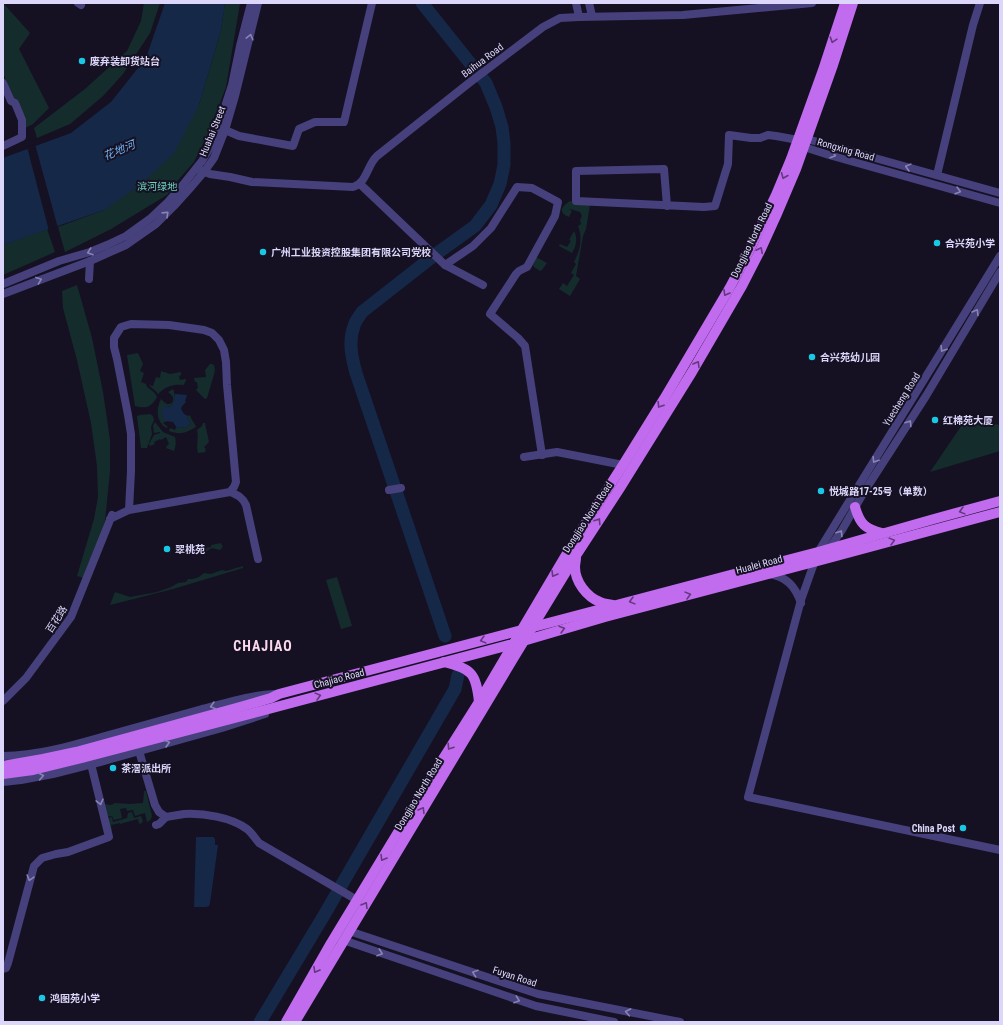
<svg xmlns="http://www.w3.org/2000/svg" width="1003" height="1025" viewBox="0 0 1003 1025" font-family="'Roboto Condensed','Noto Sans SC',sans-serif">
	<rect width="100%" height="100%" fill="#151123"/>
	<!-- green -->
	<g fill="#152c2c">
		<path d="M 3,3 L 30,33 L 19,49 L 49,108 L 33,124 L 25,128 L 12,99 L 3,72 Z"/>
		<path d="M 144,3 L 160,3 L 150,33 L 123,74 L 103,96 L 70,124 L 37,138 L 34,128 L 85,89 L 127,51 L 141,21 Z"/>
		<path d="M 225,3 L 240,3 L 226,87 L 209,132 L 194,162 L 179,179 L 167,195 L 111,229 L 65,252 L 58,227 L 104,210 L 199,105 L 221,30 Z"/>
		<path d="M 570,201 L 590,205 L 586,229 L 583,236 L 576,276 L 580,279 L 570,296 L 559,289 L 563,283 L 567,286 L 574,275 L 571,273 L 576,264 L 574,262 C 580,251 583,238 578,226 L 581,224 L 580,220 L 582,216 L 580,212 L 570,209 L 570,210 L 572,211 L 569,217 C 557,212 562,206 570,201 Z"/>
		<path d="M 47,229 L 55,252 L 3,275 L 3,245 Z"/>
		<path d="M 574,231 C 578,238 576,247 572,253 L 559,246 L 560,244 L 567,247 L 571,241 L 569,240 Z"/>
		<path d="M 536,257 L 547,263 L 542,270 L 540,271 L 534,267 L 533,265 Z"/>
		<path d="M 77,285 L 92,338 L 103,392 L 110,440 L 110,471 L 105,521 L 87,579 L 77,576 L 94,519 L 98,497 L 97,466 L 91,423 L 77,360 L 63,308 L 62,291 Z"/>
		<path d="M 138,353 L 143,364 L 140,371 L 144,373 L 141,382 L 146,384 L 147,387 C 151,390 155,392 157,397 C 151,407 147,409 135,406 L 127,355 Z"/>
		<path d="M 210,364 L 212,364 L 214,365 L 215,371 L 207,398 L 205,399 L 196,390 L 198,388 L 197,382 L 195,382 L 194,378 L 206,377 L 205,370 Z"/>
		<path d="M 161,371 L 170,374 L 181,372 L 181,375 L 179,376 L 180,380 L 186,379 L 186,381 L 185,382 L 184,385 C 173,384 166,386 158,394 C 156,390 152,389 149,385 L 153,386 L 156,377 L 160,378 Z"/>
		<path d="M 173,389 C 176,397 177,406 166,407 L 165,421 L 167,421 L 163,423 L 168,427 L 166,428 C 156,421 156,409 161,399 C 164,402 167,406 172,403 C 175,398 172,395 168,392 Z"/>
		<path d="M 150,414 L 153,416 L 154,420 L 151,427 L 152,434 L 147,448 L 141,448 L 137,416 L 140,415 Z"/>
		<path d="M 190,415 C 191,420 195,423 196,427 C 186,433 180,435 169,431 L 170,428 L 175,430 L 176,427 L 177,428 L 187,427 L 191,424 L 187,418 L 188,416 Z"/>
		<path d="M 966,419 L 1000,425 L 1000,451 L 930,472 Z"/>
		<path d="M 155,422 L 163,432 L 175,437 C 176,442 176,446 174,451 L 166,448 L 167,446 L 169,444 L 166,437 L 161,440 L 160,439 L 154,442 L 155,444 L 150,446 L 149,444 L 154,435 L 160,433 L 160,432 L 154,433 L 153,426 Z"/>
		<path d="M 203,423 L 205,423 L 209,442 L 204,447 L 206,449 L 205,450 L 206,452 L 198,453 C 196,445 199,438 197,430 L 202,426 Z"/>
		<path d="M 221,543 L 222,546 L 223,545 L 222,548 L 220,550 L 212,548 L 207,551 L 200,552 L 195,555 L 193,554 L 191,550 L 192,550 L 192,548 L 202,546 L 203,548 L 211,547 L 211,545 Z"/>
		<path d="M 243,566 L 243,568 L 173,589 L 110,605 L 115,592 L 130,597 L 157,592 L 171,587 L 178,583 L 186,582 L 188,579 L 193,579 L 199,577 L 204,573 L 211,574 L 222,570 L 226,571 Z"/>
		<path d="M 337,577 L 352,626 L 341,629 L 326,580 Z"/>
		<path d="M 144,791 L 146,791 L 152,816 C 151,819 150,821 147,822 L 145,813 L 135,816 L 133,810 L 127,811 L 126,808 L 120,809 L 122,818 L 114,820 L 112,816 L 106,817 L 104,804 L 111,805 L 115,803 L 130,804 L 143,803 Z"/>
		<path d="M 132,812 L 134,818 L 141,816 L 143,821 L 142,822 L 142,823 L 139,824 L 138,819 L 120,824 L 120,823 L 111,825 L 112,831 L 109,830 L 106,819 L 112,817 L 113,822 L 127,818 L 128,813 Z"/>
	</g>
	<!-- water -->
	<g fill="#162848">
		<path d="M 165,3 L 225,3 L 221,30 L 199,105 L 174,153 L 140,185 L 104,210 L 3,245 L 3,158 L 71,133 L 111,102 L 146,58 Z"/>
		<path d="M 175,394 L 187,395 L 185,401 L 186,402 L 182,406 L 181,409 L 184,414 L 188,416 L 187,418 L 191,424 L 187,427 L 177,428 L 173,422 L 165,421 C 162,416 161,412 162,407 C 173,408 175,404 175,394 Z"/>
		<path d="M 196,837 L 213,837 L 215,839 L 215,845 L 218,845 L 210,903 L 209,906 L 206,907 L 194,907 Z"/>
	</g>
	<!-- pier -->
	<path fill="#151123" d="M 35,144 L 58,228 L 49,231 L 27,147 Z"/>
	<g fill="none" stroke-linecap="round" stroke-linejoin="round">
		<!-- river -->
		<g stroke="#162848" stroke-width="13">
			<path d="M 422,3 L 486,83 L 496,107 L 502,127 L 504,143 L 504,165 L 500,184 L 491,205 L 475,226 L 436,254 L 362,312 C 359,317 355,321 354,326 C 348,342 352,358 356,373 L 445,636"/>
			<path d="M 260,1022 L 323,917 L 455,689 L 458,675"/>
		</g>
		<!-- minor -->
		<g stroke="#46417c" stroke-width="8">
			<path d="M 78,3 L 81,5"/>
			<path d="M 576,3 L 579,17"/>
			<path d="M 589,3 L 592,16"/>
			<path d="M 3,83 L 11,101 L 15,103 L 22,120 L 22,137 L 3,146"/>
			<path d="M 225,130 L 239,136 L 293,146 L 299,129 L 315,122 L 344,122 L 372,3"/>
			<path d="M 800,142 L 804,147 L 829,155 L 1000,203"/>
			<path d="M 196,169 L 210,174 L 230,177 L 252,182 L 353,187 C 367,183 367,165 377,156 L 469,83 L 543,27 L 560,18 L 579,17 L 683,15 L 812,3"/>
			<path d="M 937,175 L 973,25 L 980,3"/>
			<path d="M 360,184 L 445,265 L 483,285"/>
			<path d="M 667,206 L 664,169 L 576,171 L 576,201 L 704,207 L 715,206 L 728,164 L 729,135 L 751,138 L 760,138 L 768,135 L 776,136 L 798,140 L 807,139 L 1000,193"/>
			<path d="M 1000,256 L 818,552 L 801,600 L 748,797 L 1000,850"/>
			<path d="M 445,265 L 473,246 L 491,228 L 517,187 L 532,188 L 558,202 L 555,216 L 527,267 L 519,271 L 516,274 L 490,314 L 518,338 L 525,346 L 542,455"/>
			<path d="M 89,279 L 90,261"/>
			<path d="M 3,284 L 59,261 L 90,252 L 107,245 L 126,236 L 151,218 L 168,202 L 182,186 L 202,161 L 211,146 L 216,134 L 232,85 L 240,46 L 251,3"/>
			<path d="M 3,294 L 90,261 L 126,245 L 156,224 L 174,206 L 192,186 L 204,172 L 214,158 L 225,130 L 235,96 L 258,3"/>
			<path d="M 524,457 L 557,452 L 623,465"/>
			<path d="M 389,490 L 401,488"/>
			<path d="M 230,492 C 238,495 242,497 246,505 L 258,559"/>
			<path d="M 110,519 L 129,510 L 131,471 L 131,434 L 128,415 L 117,359 L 114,347 L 114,338 L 121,327 L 131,324 L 169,325 L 204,330 L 212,333 L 219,340 L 224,350 L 226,362 L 227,385 L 236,482 L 234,487 L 230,492 L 129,510"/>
			<path d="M 828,550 L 842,530 L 864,492 L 926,396 L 1000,272"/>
			<path d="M 769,574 C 787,577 795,586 801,603"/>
			<path d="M 3,701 L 26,678 L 71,617 L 112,515"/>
			<path d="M 139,751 L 155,805 L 159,812 L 166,817 C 172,816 178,815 184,814 C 203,813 231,817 247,829 C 251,832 255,838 259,843 L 357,900"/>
			<path d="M 3,756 C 40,755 70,746 105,736 C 137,727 170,718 202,709 C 226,703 250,695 274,694"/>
			<path d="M 3,782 L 21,780 L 53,774 L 100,762 L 222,728 L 265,714"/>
			<path d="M 156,825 L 159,824 L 166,817"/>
			<path d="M 349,931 L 538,994 L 680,1022"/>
			<path d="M 343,940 L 536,1006 L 614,1022"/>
			<path d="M 3,969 L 6,968 L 8,963 L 34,866 L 42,858 L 56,854 L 68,852 L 109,837 L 91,764"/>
		</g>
		<!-- major -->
		<g stroke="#c16bee" stroke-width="10">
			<path d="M 855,507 C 860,524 865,529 882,533"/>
			<path d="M 576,558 C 576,561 575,564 575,567 C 575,582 587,597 600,602 C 604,604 609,604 613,605"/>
			<path d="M 444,662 C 472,669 476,673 479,702"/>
			<path d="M 3,766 L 43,759 L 76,752 L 240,707 L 271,698 L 279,694 L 818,552 L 934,519 L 1000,501"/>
			<path d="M 3,774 L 33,770 L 82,758 L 280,706 L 513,644 L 605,617 L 814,562 L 1000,512"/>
			<path d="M 286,1022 L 331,943 L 429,781 L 479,702 L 576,538 L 623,465 L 664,399 L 729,289 L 744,261 L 776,195 L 791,159 L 823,70 L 845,3"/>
			<path d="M 295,1022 L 513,659 L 577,554 L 620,488 L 692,372 L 742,286 L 761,249 L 776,216 L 796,169 L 833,65 L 853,3"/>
		</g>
	</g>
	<!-- one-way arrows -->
	<defs><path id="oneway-chevron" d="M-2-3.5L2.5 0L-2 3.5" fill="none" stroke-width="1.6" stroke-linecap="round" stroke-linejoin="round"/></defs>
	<g stroke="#8a84b5">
		<use href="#oneway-chevron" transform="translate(250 37) rotate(-76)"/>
		<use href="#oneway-chevron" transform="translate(833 155) rotate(16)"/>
		<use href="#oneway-chevron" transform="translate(908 167) rotate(-165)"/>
		<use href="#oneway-chevron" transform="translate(958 191) rotate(16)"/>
		<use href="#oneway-chevron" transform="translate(166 214) rotate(-44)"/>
		<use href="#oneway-chevron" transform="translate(90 252) rotate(161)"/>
		<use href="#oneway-chevron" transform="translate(39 280) rotate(-20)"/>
		<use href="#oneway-chevron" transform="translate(976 312) rotate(-59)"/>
		<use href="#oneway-chevron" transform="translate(943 349) rotate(122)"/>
		<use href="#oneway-chevron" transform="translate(909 423) rotate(-57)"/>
		<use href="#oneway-chevron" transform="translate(875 460) rotate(122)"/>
		<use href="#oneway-chevron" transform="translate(840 533) rotate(-58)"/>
		<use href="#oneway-chevron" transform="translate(213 706) rotate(165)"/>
		<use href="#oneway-chevron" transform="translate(167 743) rotate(-15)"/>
		<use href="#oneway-chevron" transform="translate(41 776) rotate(-11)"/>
		<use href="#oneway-chevron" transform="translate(100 802) rotate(76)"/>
		<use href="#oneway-chevron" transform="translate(30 878) rotate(106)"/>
		<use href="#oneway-chevron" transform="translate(380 953) rotate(19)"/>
		<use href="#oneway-chevron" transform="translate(475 973) rotate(-161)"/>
		<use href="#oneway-chevron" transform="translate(517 1000) rotate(19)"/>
		<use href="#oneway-chevron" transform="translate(628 1012) rotate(-169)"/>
	</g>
	<g stroke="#62397e">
		<use href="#oneway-chevron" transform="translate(833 40) rotate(108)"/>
		<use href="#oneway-chevron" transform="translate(784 176) rotate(113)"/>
		<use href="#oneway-chevron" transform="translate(760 250) rotate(-63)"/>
		<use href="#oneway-chevron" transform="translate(726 293) rotate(120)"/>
		<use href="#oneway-chevron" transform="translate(697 364) rotate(-59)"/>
		<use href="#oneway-chevron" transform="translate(660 405) rotate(122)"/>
		<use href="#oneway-chevron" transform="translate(962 511) rotate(165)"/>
		<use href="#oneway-chevron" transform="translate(598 521) rotate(-57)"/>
		<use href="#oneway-chevron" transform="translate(892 541) rotate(-15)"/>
		<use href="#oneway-chevron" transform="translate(554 574) rotate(121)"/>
		<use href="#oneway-chevron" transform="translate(688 595) rotate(-15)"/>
		<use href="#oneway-chevron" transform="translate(632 601) rotate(165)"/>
		<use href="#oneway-chevron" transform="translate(562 629) rotate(-16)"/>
		<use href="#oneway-chevron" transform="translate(483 640) rotate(165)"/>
		<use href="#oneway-chevron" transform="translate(318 696) rotate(-15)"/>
		<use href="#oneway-chevron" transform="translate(450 747) rotate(123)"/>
		<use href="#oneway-chevron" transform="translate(422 810) rotate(-59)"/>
		<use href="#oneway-chevron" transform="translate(383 858) rotate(121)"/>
		<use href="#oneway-chevron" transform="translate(365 905) rotate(-59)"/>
		<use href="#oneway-chevron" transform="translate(316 970) rotate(120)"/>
	</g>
	<!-- markers -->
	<g fill="#1ac8e3" stroke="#151123" stroke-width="1.5">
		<circle cx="82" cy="61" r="4"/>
		<circle cx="937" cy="243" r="4"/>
		<circle cx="263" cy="252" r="4"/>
		<circle cx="812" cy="357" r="4"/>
		<circle cx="935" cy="420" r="4"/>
		<circle cx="821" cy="491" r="4"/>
		<circle cx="167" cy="549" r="4"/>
		<circle cx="113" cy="768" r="4"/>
		<circle cx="963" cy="828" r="4"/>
		<circle cx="42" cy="998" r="4"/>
	</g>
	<g text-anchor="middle" stroke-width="4" stroke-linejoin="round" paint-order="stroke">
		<!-- street labels -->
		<g font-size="10" fill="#dcd7fa" stroke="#151123">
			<text transform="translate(482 60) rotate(-37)" y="4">Baihua Road</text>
			<text transform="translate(212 131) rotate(-68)" y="4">Huahai Street</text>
			<text transform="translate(846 149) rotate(16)" y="4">Rongxing Road</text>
			<text transform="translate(751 240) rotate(-64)" y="4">Dongjiao North Road</text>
			<text transform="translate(901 399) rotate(-58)" y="4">Yuecheng Road</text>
			<text transform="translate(587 517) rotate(-57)" y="4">Dongjiao North Road</text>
			<text transform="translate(759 564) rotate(-15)" y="4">Hualei Road</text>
			<text transform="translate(56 619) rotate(-57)" y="4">百花路</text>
			<text transform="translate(339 678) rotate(-15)" y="4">Chajiao Road</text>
			<text transform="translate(418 794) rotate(-59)" y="4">Dongjiao North Road</text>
			<text transform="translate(515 976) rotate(18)" y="4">Fuyan Road</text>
		</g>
		<!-- poi labels -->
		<g font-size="10" font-weight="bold" fill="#dcd7fa" stroke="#151123" text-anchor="start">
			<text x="90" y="65">废弃装卸货站台</text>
			<text x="945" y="247">合兴苑小学</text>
			<text x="271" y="256">广州工业投资控股集团有限公司党校</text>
			<text x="820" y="361">合兴苑幼儿园</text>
			<text x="943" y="424">红棉苑大厦</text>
			<text x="829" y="495">悦城路17-25号（单数）</text>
			<text x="175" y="553">翠桃苑</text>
			<text x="121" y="772">茶滘派出所</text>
			<text x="955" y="832" text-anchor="end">China Post</text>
			<text x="50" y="1002">鸿图苑小学</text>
		</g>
		<!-- park labels -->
		<g font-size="10" fill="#6bd2bc" stroke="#151123">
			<text x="157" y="190">滨河绿地</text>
		</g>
		<!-- water labels -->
		<g font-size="11" font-style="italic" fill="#71b0ef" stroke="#151123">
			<text transform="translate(119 150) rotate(-23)" y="4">花地河</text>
		</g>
		<!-- district labels -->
		<g font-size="14" font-weight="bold" letter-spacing="1" fill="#fbd9ed" stroke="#151123">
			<text x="263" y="651">CHAJIAO</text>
		</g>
	</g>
	<!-- border -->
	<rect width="1003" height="1025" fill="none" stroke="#dcd7fa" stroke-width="8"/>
</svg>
